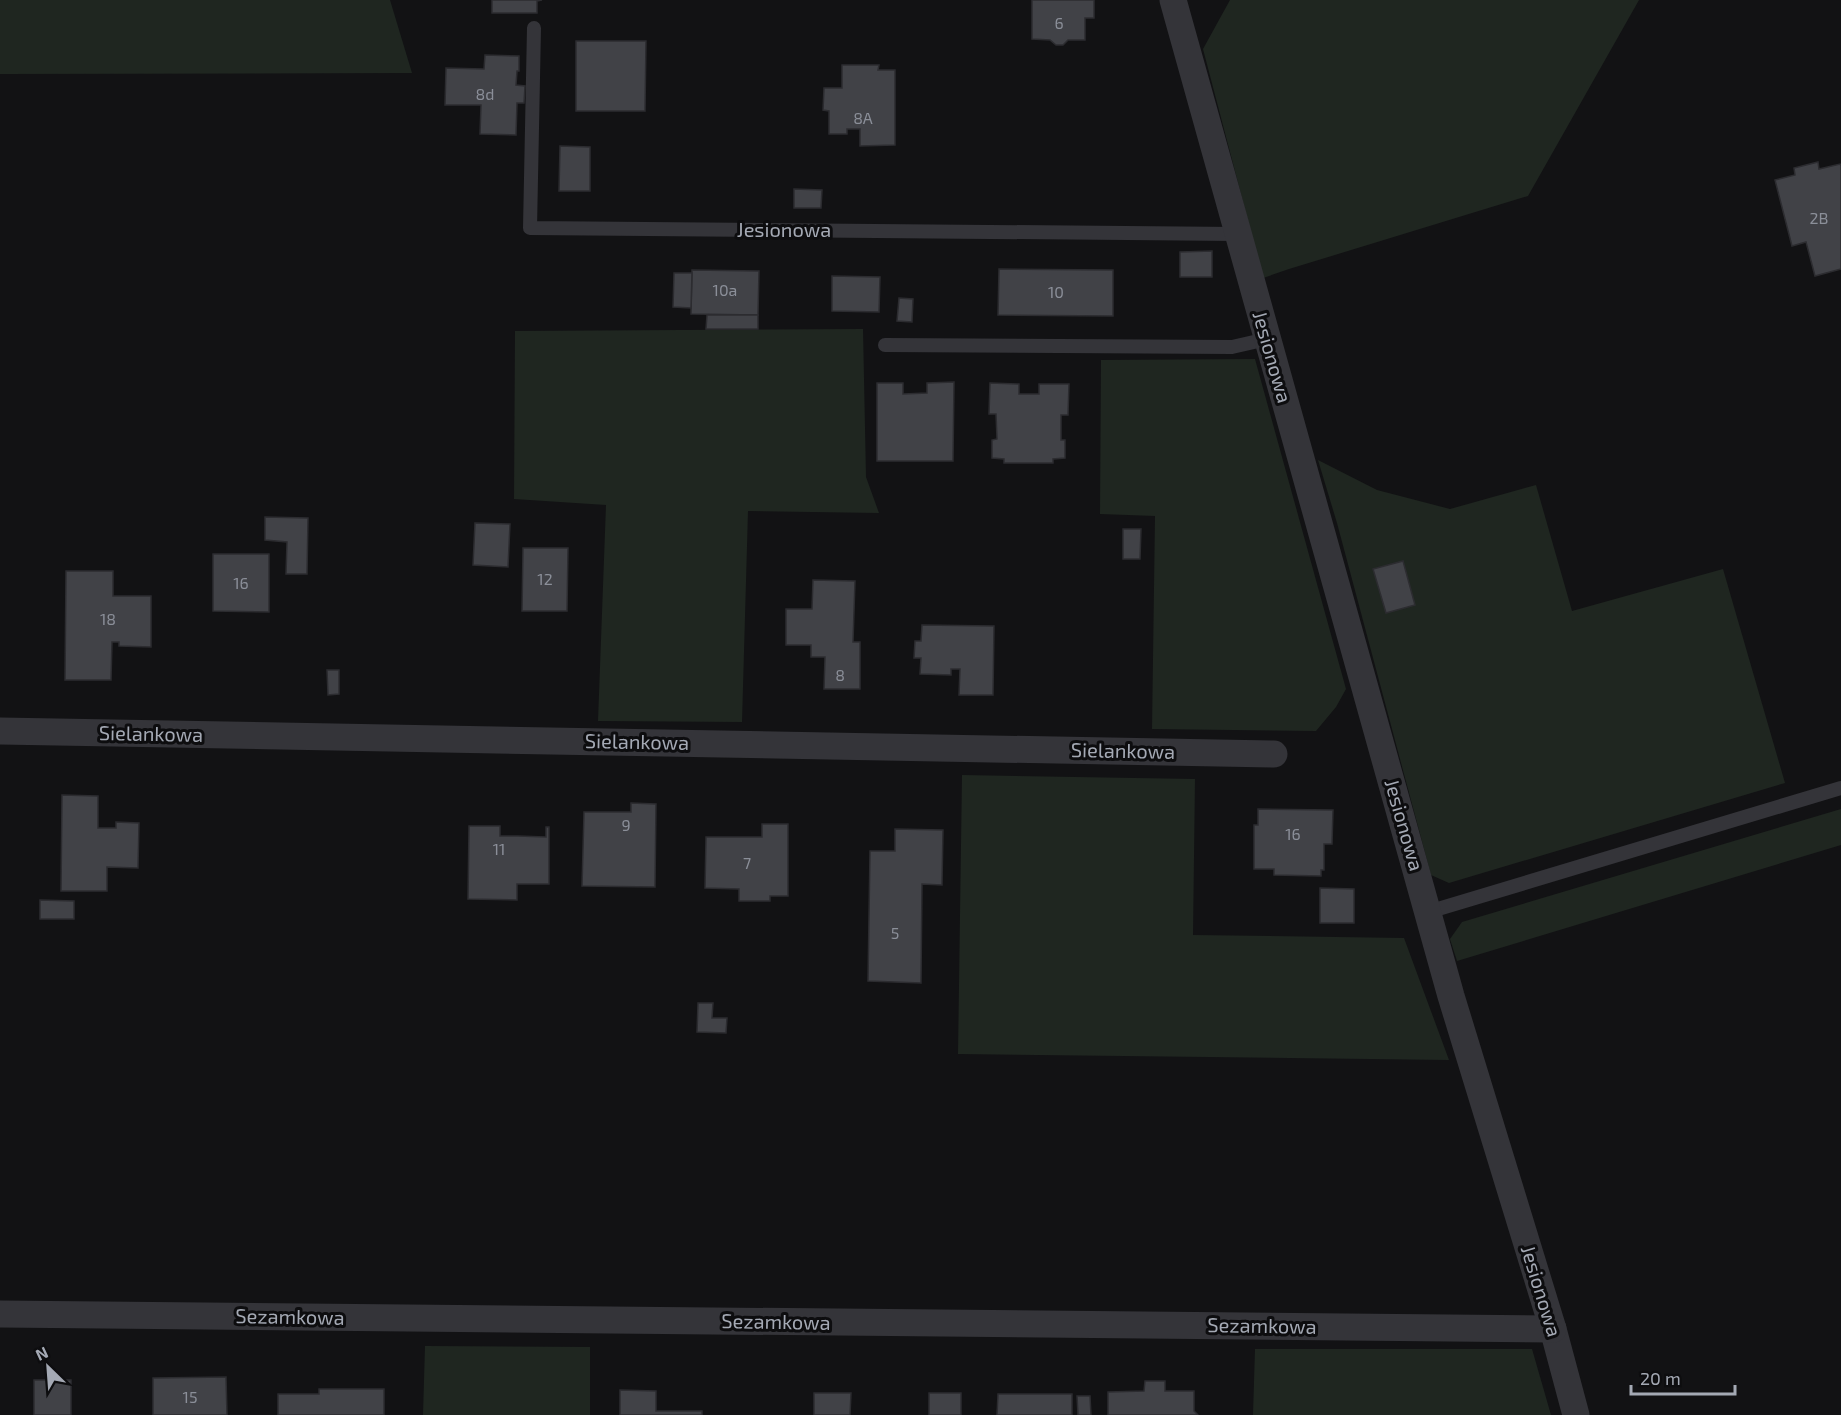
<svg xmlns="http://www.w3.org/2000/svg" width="1841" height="1415" viewBox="0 0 1841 1415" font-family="'Exo 2',sans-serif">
	<rect width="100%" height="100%" fill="#121214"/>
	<!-- green -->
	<g fill="#1f2620">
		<path d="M 0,0 L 390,0 L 412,73 L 0,74 Z"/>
		<path d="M 1230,0 L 1639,0 L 1528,196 L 1289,269 L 1263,278 L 1203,49 Z"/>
		<path d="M 863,329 L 866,477 L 879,513 L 748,511 L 742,722 L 598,721 L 606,505 L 514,499 L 515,331 Z"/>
		<path d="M 1255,359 L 1346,689 L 1336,707 L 1316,731 L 1152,729 L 1155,516 L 1100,514 L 1101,360 Z"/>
		<path d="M 1318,460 L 1377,490 L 1450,509 L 1536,485 L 1572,611 L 1723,569 L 1785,783 L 1449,883 L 1431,875 L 1337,523 Z"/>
		<path d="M 962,775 L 1195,779 L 1193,935 L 1404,938 L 1449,1060 L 958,1054 Z"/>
		<path d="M 1841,809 L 1841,845 L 1457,961 L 1450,939 L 1462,922 Z"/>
		<path d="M 425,1346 L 590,1347 L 590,1415 L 423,1415 Z"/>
		<path d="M 1255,1349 L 1532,1349 L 1551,1415 L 1253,1415 Z"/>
	</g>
	<!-- building -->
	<g fill="#414247" stroke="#2c2c30" stroke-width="1.5">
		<path d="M 492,0 L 542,0 L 537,1 L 537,13 L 492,13 Z"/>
		<path d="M 1032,0 L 1094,0 L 1094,18 L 1085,18 L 1085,40 L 1068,40 L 1063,45 L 1056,45 L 1050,40 L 1032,39 Z"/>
		<path d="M 576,41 L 646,41 L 645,111 L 576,111 Z"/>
		<path d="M 485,55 L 519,56 L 519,71 L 517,71 L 516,85 L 525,86 L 524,103 L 517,103 L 516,135 L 480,134 L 481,105 L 445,105 L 446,68 L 484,69 Z"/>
		<path d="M 842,65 L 879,65 L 878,70 L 895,70 L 895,145 L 860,146 L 860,129 L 847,129 L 847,134 L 829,134 L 829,111 L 823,110 L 824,88 L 842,88 Z"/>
		<path d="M 560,146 L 590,147 L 590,191 L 559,191 Z"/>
		<path d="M 1818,162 L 1819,169 L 1840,164 L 1841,166 L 1841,269 L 1815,276 L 1806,242 L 1792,246 L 1775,180 L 1795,175 L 1794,168 Z"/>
		<path d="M 794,189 L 822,190 L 821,208 L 794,208 Z"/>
		<path d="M 1212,251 L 1212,277 L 1180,277 L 1180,252 Z"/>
		<path d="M 999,269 L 1113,270 L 1113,316 L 998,315 Z"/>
		<path d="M 692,270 L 759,271 L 758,315 L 691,314 Z"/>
		<path d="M 674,273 L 692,273 L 691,308 L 673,307 Z"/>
		<path d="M 832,276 L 880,277 L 879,312 L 832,311 Z"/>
		<path d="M 899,298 L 913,299 L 912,322 L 897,321 Z"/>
		<path d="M 707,315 L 758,315 L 758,329 L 706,329 Z"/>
		<path d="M 954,382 L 953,461 L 877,461 L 877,383 L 903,383 L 903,394 L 927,393 L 927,383 Z"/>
		<path d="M 990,383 L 1019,384 L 1019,394 L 1039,394 L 1039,384 L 1069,384 L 1068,415 L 1061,415 L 1061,440 L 1065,440 L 1065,458 L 1053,459 L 1053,463 L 1004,463 L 1004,459 L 992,458 L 992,440 L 997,439 L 996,414 L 989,414 Z"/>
		<path d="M 265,517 L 308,518 L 307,574 L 286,574 L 287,542 L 265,540 Z"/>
		<path d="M 475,523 L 510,524 L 508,567 L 473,565 Z"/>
		<path d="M 1123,529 L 1141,529 L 1140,559 L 1123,559 Z"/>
		<path d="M 523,548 L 568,548 L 567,611 L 522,611 Z"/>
		<path d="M 213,554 L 269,554 L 269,612 L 213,611 Z"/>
		<path d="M 1403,561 L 1415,605 L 1386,613 L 1373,569 Z"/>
		<path d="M 66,571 L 113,571 L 113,596 L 151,596 L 151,647 L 119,646 L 119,642 L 112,642 L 111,680 L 65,680 Z"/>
		<path d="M 813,580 L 855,581 L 853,642 L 860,642 L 860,689 L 824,689 L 825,657 L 811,657 L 811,645 L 786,645 L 786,609 L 812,609 Z"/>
		<path d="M 922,625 L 994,626 L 993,695 L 959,695 L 960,669 L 951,669 L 951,675 L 920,674 L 921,658 L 914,658 L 915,641 L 921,641 Z"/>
		<path d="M 327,670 L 339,670 L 339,694 L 328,695 Z"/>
		<path d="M 62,795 L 98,796 L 98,828 L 116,828 L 116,822 L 139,823 L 138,868 L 107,867 L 107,891 L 61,891 Z"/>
		<path d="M 631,803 L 656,804 L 655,887 L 582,886 L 584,812 L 631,812 Z"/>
		<path d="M 1258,809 L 1333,810 L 1332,844 L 1324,844 L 1324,870 L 1321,870 L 1321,876 L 1274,875 L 1274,869 L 1254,869 L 1254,825 L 1258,825 Z"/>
		<path d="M 762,824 L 788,824 L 788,896 L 770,896 L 770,901 L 739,901 L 739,889 L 705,888 L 706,837 L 762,837 Z"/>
		<path d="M 469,826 L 500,826 L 500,836 L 518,836 L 546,837 L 546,827 L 549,827 L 549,884 L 517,884 L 517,900 L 468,899 Z"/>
		<path d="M 895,829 L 943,830 L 942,885 L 922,884 L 921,983 L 868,981 L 870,851 L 895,851 Z"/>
		<path d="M 1320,888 L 1354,889 L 1354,923 L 1320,923 Z"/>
		<path d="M 40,900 L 74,901 L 74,919 L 40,919 Z"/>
		<path d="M 698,1003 L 713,1003 L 712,1018 L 727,1018 L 726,1033 L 697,1032 Z"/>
		<path d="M 226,1377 L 227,1415 L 153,1415 L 153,1378 Z"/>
		<rect x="34" y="1380" width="37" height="35"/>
		<path d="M 1145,1381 L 1165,1381 L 1165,1391 L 1194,1391 L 1194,1411 L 1198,1415 L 1108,1415 L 1108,1392 L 1144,1391 Z"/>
		<path d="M 319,1389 L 384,1389 L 384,1415 L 278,1415 L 278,1394 L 319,1394 Z"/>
		<path d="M 620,1390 L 656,1391 L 656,1411 L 702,1411 L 702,1415 L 620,1415 Z"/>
		<path d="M 814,1393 L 851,1393 L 850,1415 L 814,1415 Z"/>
		<rect x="929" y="1393" width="32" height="22"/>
		<path d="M 998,1394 L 1072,1394 L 1072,1415 L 997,1415 Z"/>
		<path d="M 1077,1396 L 1090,1396 L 1091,1415 L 1078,1415 Z"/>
	</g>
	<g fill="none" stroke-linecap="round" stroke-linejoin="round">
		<!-- lane -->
		<g stroke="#343439" stroke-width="14">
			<path d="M 534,28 L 530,228 L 1237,234"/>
			<path d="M 885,345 L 1232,347 L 1267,339"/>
			<path d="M 1428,912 L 1841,788"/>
		</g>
		<!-- street -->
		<g stroke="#343439" stroke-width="27">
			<path d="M 1173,0 L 1451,996 L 1553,1329 L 1576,1415"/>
			<path d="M 0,731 L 1274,754"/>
			<path d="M 0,1314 L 1553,1329"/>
		</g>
	</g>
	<g text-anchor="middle" stroke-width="6" stroke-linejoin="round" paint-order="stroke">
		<!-- number labels -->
		<g font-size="16" fill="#8b8f99">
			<text x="1059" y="29">6</text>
			<text x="485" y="100">8d</text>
			<text x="863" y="124">8A</text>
			<text x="1819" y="224">2B</text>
			<text x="725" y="296">10a</text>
			<text x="1056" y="298">10</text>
			<text x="545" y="585">12</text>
			<text x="241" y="589">16</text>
			<text x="108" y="625">18</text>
			<text x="840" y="681">8</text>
			<text x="626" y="831">9</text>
			<text x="1293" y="840">16</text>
			<text x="499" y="855">11</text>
			<text x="747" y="869">7</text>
			<text x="895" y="939">5</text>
			<text x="190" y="1403">15</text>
		</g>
		<!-- street labels -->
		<g font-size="20" fill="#a4a9b4" stroke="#0d0d0f">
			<text x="784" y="237">Jesionowa</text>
			<text transform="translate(1272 357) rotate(74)" y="7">Jesionowa</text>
			<text transform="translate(151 734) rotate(1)" y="7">Sielankowa</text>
			<text transform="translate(637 742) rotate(1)" y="7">Sielankowa</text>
			<text transform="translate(1123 751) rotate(1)" y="7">Sielankowa</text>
			<text transform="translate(1404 825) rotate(74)" y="7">Jesionowa</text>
			<text transform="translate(1541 1291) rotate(73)" y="7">Jesionowa</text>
			<text transform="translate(290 1317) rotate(1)" y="7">Sezamkowa</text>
			<text transform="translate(776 1322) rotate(1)" y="7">Sezamkowa</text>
			<text transform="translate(1262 1326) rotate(1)" y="7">Sezamkowa</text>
		</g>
	</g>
	<!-- north arrow -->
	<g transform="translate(48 1367) rotate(335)" stroke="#0d0d0f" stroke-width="4.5" paint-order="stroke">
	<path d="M0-4.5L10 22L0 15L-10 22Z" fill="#a4a9b4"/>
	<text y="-9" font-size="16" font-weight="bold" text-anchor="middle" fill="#a4a9b4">N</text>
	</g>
	<!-- scale -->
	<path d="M1631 1385v9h104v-9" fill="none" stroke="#a4a9b4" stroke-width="3"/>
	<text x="1640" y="1385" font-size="18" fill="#a4a9b4" stroke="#0d0d0f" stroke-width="4.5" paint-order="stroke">20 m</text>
</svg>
